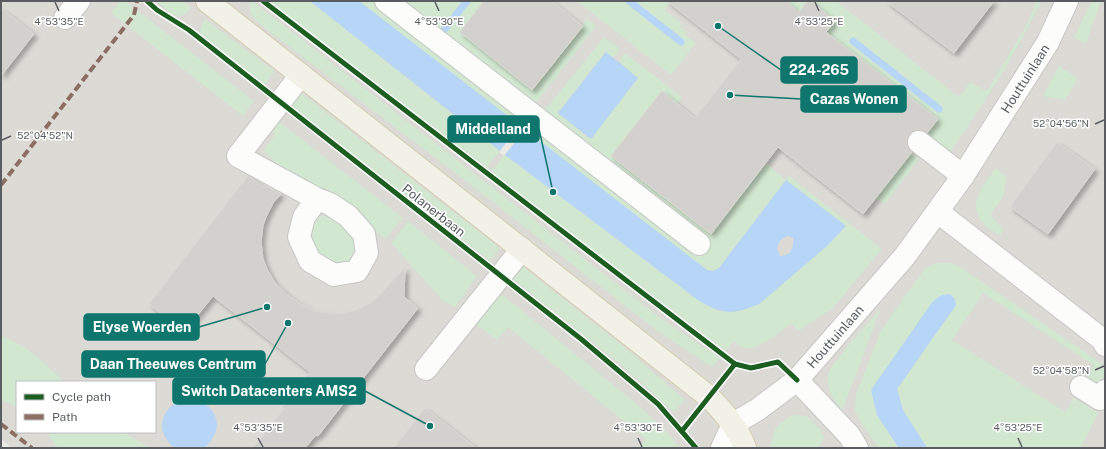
<svg xmlns="http://www.w3.org/2000/svg" width="1106" height="449" viewBox="0 0 1106 449" font-family="'Public Sans',sans-serif">
	<defs>
		<filter id="shadow"><feDropShadow dx="3.5" dy="3.5" stdDeviation="2" flood-color="#0004"/></filter>
	</defs>
	<rect width="100%" height="100%" fill="#eae9e4"/>
	<!-- industrial -->
	<path fill="#dbdad5" fill-rule="evenodd" d="M 1,1 L 1105,1 L 1105,448 L 12,448 L 1,439 ZM 17,382 L 155,382 L 155,432 L 17,432 Z"/>
	<!-- green -->
	<g fill="#d1e7d0">
		<path d="M 120,1 L 125,1 L 254,101 L 243,116 L 111,13 Z"/>
		<path d="M 156,1 L 183,1 L 191,7 C 180,26 167,10 156,1 Z"/>
		<path d="M 250,1 L 252,1 L 663,320 L 720,358 L 712,367 L 656,330 L 480,192 L 257,22 L 250,12 Z"/>
		<path d="M 269,1 L 310,1 L 500,151 L 486,168 Z"/>
		<path d="M 359,1 L 485,1 L 460,32 L 533,88 L 587,19 L 596,26 L 519,125 Z"/>
		<path d="M 577,1 L 667,1 L 670,3 L 665,10 L 682,24 L 680,26 L 687,32 L 686,35 L 696,43 L 671,75 Z"/>
		<path d="M 786,1 L 836,1 L 959,97 L 970,83 L 987,91 L 1024,30 L 1037,1 L 1041,1 C 1015,55 983,106 948,155 L 924,136 L 937,119 Z"/>
		<path d="M 1092,1 L 1101,1 L 1086,43 L 1074,38 Z"/>
		<path d="M 205,19 L 274,71 L 265,85 L 205,39 L 200,33 L 201,26 Z"/>
		<path d="M 604,37 L 620,49 L 613,58 L 605,52 L 558,113 L 590,139 L 638,78 L 619,62 L 625,53 L 682,97 L 677,103 L 661,92 L 611,156 L 761,169 L 767,164 L 786,180 L 789,176 L 882,249 L 833,308 L 798,331 L 791,323 C 781,331 754,355 741,347 C 739,346 736,343 734,341 L 726,351 L 540,211 L 491,172 L 505,155 L 698,300 L 718,311 L 759,304 L 827,246 L 846,226 L 786,180 L 719,268 L 713,271 L 707,270 L 527,132 Z"/>
		<path d="M 1059,66 L 1078,78 L 1065,100 L 1043,96 Z"/>
		<path d="M 297,90 L 500,248 L 490,261 L 288,104 Z"/>
		<path d="M 277,120 L 403,218 L 385,239 L 327,194 L 297,174 L 276,164 L 264,151 L 275,134 L 271,130 Z"/>
		<path d="M 911,153 L 919,159 L 885,204 L 876,198 Z"/>
		<path d="M 996,168 L 1006,177 L 1004,195 L 992,212 L 991,216 L 1004,230 L 1000,236 C 994,232 987,228 983,223 C 966,203 984,184 996,168 Z"/>
		<path d="M 327,216 C 335,220 350,229 354,237 C 365,260 342,273 323,259 C 318,255 313,248 309,243 L 310,224 L 317,217 Z"/>
		<path d="M 408,221 L 477,276 L 455,307 L 443,301 L 391,243 Z"/>
		<path d="M 937,263 L 950,263 L 962,268 L 1098,361 L 1105,369 L 1105,375 L 1098,386 L 1086,379 L 1094,365 L 983,293 L 952,340 L 1065,412 L 1074,398 L 1098,413 L 1081,448 L 927,448 L 903,410 L 897,389 L 956,305 L 877,415 L 899,448 L 879,448 L 861,423 L 855,411 L 856,395 L 881,330 L 925,268 Z"/>
		<path d="M 522,266 L 630,352 L 685,400 L 674,412 L 620,364 L 513,279 Z"/>
		<path d="M 500,293 L 632,400 L 663,428 L 680,448 L 639,448 L 646,439 L 508,327 L 497,340 L 475,324 Z"/>
		<path d="M 881,308 L 842,411 C 833,401 826,388 828,374 C 831,363 871,320 881,308 Z"/>
		<path d="M 1,335 L 28,349 L 65,382 L 17,382 L 17,407 L 1,400 Z"/>
		<path d="M 793,415 L 806,416 L 818,426 L 825,437 L 818,448 L 771,448 C 772,428 777,425 793,415 Z"/>
		<path d="M 46,432 L 124,432 L 149,448 L 58,448 Z"/>
	</g>
	<!-- water -->
	<g fill="#b6d5f7" fill-rule="evenodd">
		<path d="M 310,1 L 359,1 L 707,270 L 713,271 L 719,268 L 786,180 L 846,226 L 827,246 L 759,304 C 733,315 722,315 698,300 L 505,155 ZM 789,236 L 793,238 C 794,248 791,256 780,256 L 777,249 C 779,241 781,238 789,236 Z"/>
		<path d="M 606,52 L 638,78 L 591,139 L 558,113 Z"/>
		<path d="M 950,294 L 954,298 L 956,305 L 897,389 L 903,410 L 927,448 L 899,448 L 877,415 L 871,390 L 933,301 L 942,295 Z"/>
		<path d="M 191,398 C 210,402 225,420 212,439 C 210,442 207,447 203,448 C 197,449 183,448 175,448 C 151,430 163,401 191,398 Z"/>
	</g>
	<!-- pier -->
	<path fill="#eae9e4" d="M 521,124 L 526,128 L 504,156 L 499,152 Z"/>
	<g fill="none" stroke-linecap="round" stroke-linejoin="round">
		<!-- stream -->
		<g stroke="#b6d5f7" stroke-width="7">
			<path d="M 629,1 L 681,42"/>
			<path d="M 444,30 L 467,1"/>
			<path d="M 853,41 L 939,109"/>
		</g>
	</g>
	<!-- building -->
	<g fill="#d2d1ce" stroke="#dad8d3" filter="url(#shadow)">
		<path d="M 484,1 L 552,1 L 583,26 L 532,90 L 460,32 Z"/>
		<path d="M 667,1 L 786,1 L 799,12 L 808,1 L 811,1 L 835,21 L 826,32 L 938,119 L 927,133 L 920,130 L 914,131 L 909,134 L 907,140 L 907,146 L 912,152 L 863,214 L 778,147 L 711,234 L 611,156 L 662,91 L 695,118 L 741,59 Z"/>
		<path d="M 886,1 L 994,1 L 954,53 Z"/>
		<path d="M 1,8 L 34,34 L 1,76 Z"/>
		<path d="M 1057,142 L 1095,169 L 1048,234 L 1010,207 Z"/>
		<path d="M 248,176 L 263,187 L 266,186 L 281,194 L 273,203 L 266,217 L 263,225 L 261,242 L 263,259 L 267,269 L 275,283 L 288,295 L 302,305 L 318,312 L 339,314 L 354,311 L 365,306 L 376,299 L 405,267 L 404,297 L 418,308 L 318,436 L 316,435 L 305,448 L 253,448 L 284,409 L 282,408 L 310,372 L 213,296 L 184,332 L 149,304 Z"/>
		<path d="M 425,408 L 476,448 L 394,448 Z"/>
	</g>
	<g fill="none" stroke-linecap="round" stroke-linejoin="round">
		<!-- minor casing -->
		<g stroke="#c6c6c4" stroke-width="24">
			<g id="minor">
				<path d="M 386,1 L 699,244"/>
				<path d="M 65,18 L 79,1"/>
				<path d="M 301,75 L 238,156 L 317,199 L 304,217 L 299,237 L 310,261 L 334,275 L 357,271 L 367,253 L 364,234 L 348,216 L 330,204 L 317,199"/>
				<path d="M 919,142 L 963,176"/>
				<path d="M 938,212 L 1103,340 L 1105,345"/>
				<path d="M 426,369 L 522,249"/>
				<path d="M 797,380 L 849,435 L 857,448"/>
				<path d="M 1081,387 L 1100,399 L 1105,391"/>
				<path id="s1" d="M 722,448 L 733,424 L 757,410 L 797,380 L 905,256 L 963,176 L 1048,42 L 1067,1"/>
			</g>
		</g>
		<!-- major casing -->
		<g stroke="#d3ccb0" stroke-width="24">
			<path id="major" d="M 207,1 L 709,397 C 724,412 738,428 745,448"/>
		</g>
		<!-- minor -->
		<use href="#minor" stroke="#fcfcfb" stroke-width="22"/>
		<!-- major -->
		<use href="#major" stroke="#f2f1e7" stroke-width="22"/>
		<!-- quiet -->
		<g stroke="#8d6e63" stroke-width="4" stroke-dasharray="8 4" stroke-linecap="butt">
			<path d="M 1,185 L 134,15 L 137,1"/>
			<path d="M 1,424 L 32,448"/>
		</g>
		<!-- cycleway casing -->
		<g stroke="#fff" stroke-width="8">
			<g id="cycleway">
				<path d="M 147,1 L 157,10 L 189,30 L 581,339 L 658,404 L 696,448"/>
				<path d="M 263,1 L 735,364 L 751,368 L 778,362 L 797,380"/>
				<path d="M 682,431 L 735,364"/>
			</g>
		</g>
		<!-- cycleway -->
		<use href="#cycleway" stroke="#1b5e20" stroke-width="5"/>
	</g>
	<!-- ticks -->
	<path fill="none" stroke="#595d62" stroke-width="1.5" d="M 55,2 L 59,11M 435,2 L 439,11M 815,2 L 819,11M 1095,124 L 1104,120M 2,140 L 11,136M 1095,370 L 1104,366M 258,438 L 263,447M 638,438 L 642,447M 1018,438 L 1022,447"/>
	<g text-anchor="middle" stroke-width="3" stroke-linejoin="round" paint-order="stroke">
		<!-- street labels -->
		<g font-size="13" fill="#595d62" stroke="#fff">
			<text dy="5" stroke="none"><textPath href="#s1" startOffset="483">Houttuinlaan</textPath></text>
			<text transform="translate(434 210) rotate(38)" y="5">Polanerbaan</text>
			<text dy="5" stroke="none"><textPath href="#s1" startOffset="162">Houttuinlaan</textPath></text>
		</g>
	</g>
	<g font-size="10" text-anchor="middle" fill="#595d62" stroke="#fff" stroke-width="3" stroke-linejoin="round" paint-order="stroke">
		<text x="59" y="25">4°53'35"E</text>
		<text x="439" y="25">4°53'30"E</text>
		<text x="819" y="25">4°53'25"E</text>
		<text x="1061" y="127">52°04'56"N</text>
		<text x="45" y="139">52°04'52"N</text>
		<text x="1061" y="374">52°04'58"N</text>
		<text x="258" y="431">4°53'35"E</text>
		<text x="638" y="431">4°53'30"E</text>
		<text x="1018" y="431">4°53'25"E</text>
	</g>
	<!-- callouts -->
	<path fill="none" stroke="#0f766e" stroke-width="1.5" d="M718 26L781 70M730 95L801 99M553 192L539 129M267 307L199 327M288 323L265 364M430 426L365 391"/>
	<g fill="#0f766e" stroke="#fff" stroke-width="1.5">
		<circle cx="718" cy="26" r="4"/>
		<circle cx="730" cy="95" r="4"/>
		<circle cx="553" cy="192" r="4"/>
		<circle cx="267" cy="307" r="4"/>
		<circle cx="288" cy="323" r="4"/>
		<circle cx="430" cy="426" r="4"/>
	</g>
	<g fill="#0f766e" stroke="#0f766e" stroke-width="1.5">
		<rect x="781" y="57" width="76" height="26" rx="4"/>
		<rect x="801" y="86" width="105" height="26" rx="4"/>
		<rect x="448" y="116" width="91" height="26" rx="4"/>
		<rect x="84" y="314" width="115" height="26" rx="4"/>
		<rect x="82" y="351" width="183" height="26" rx="4"/>
		<rect x="173" y="378" width="192" height="26" rx="4"/>
	</g>
	<g font-size="14" text-anchor="middle" font-weight="bold" fill="#fff">
		<text x="819" y="75">224-265</text>
		<text x="854" y="104">Cazas Wonen</text>
		<text x="493" y="134">Middelland</text>
		<text x="142" y="332">Elyse Woerden</text>
		<text x="173" y="369">Daan Theeuwes Centrum</text>
		<text x="269" y="396">Switch Datacenters AMS2</text>
	</g>
	<!-- border -->
	<rect width="1106" height="449" fill="none" stroke="#595d62" stroke-width="4"/>
	<!-- legend -->
	<rect x="16" y="381" width="140" height="52" fill="#ffffff" stroke="#bdbec0"/>
	<rect x="24" y="394" width="20" height="6" fill="#1b5e20" stroke="#bdbec0"/>
	<text x="52" y="401" font-size="12" fill="#595d62">Cycle path</text>
	<rect x="24" y="414" width="20" height="6" fill="#8d6e63" stroke="#bdbec0"/>
	<text x="52" y="421" font-size="12" fill="#595d62">Path</text>
</svg>
